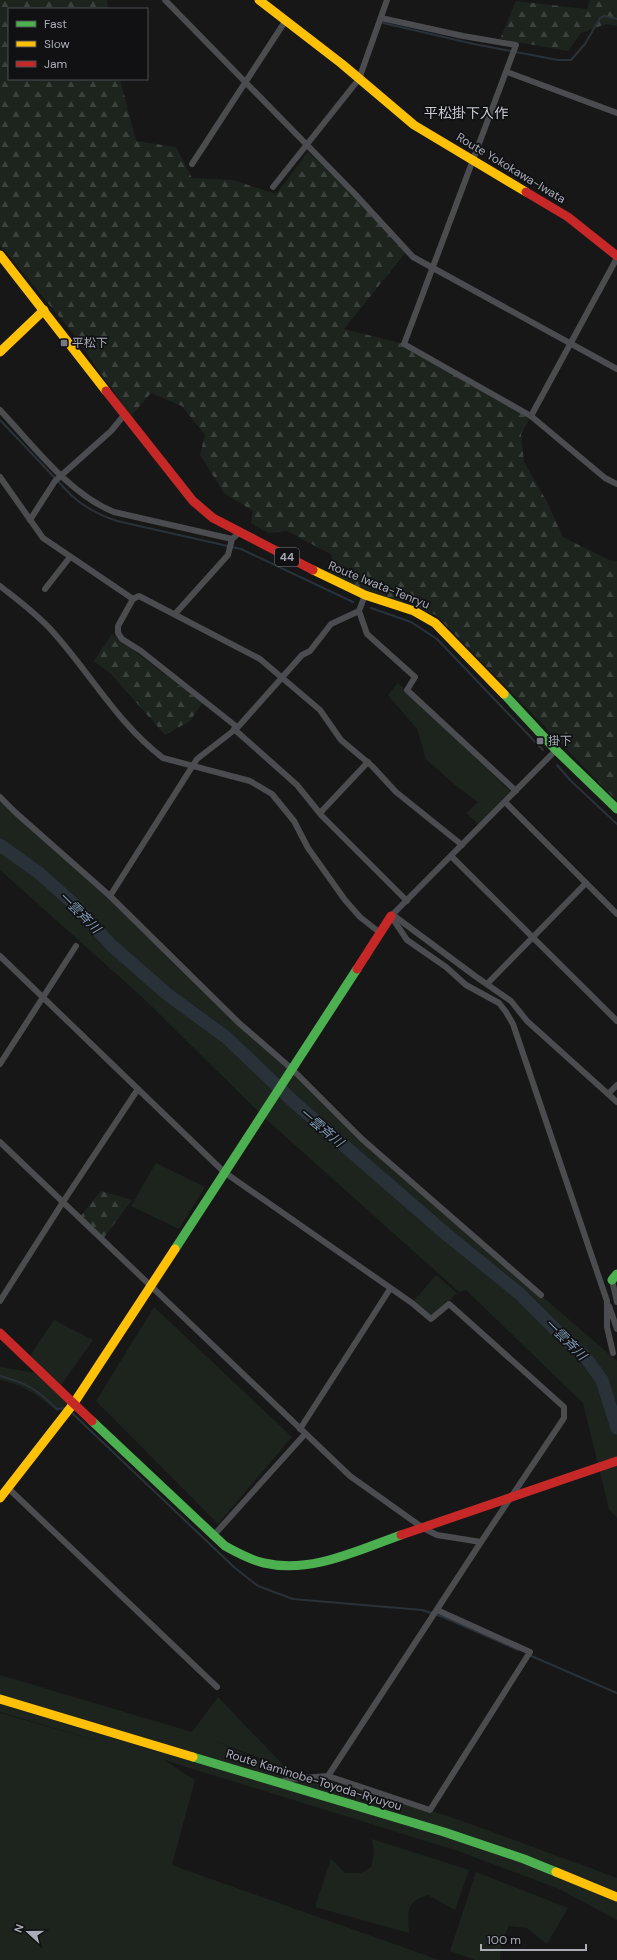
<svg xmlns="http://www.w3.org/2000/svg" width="617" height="1960" viewBox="0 0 617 1960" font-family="'DM Sans','Noto Sans JP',sans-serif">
	<defs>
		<pattern id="forest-firs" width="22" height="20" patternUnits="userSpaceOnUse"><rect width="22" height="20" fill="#1d241e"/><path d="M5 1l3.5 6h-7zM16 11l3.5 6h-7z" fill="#3b413d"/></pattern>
	</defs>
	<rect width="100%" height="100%" fill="#171717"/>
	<!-- grass -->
	<g fill="#1d241e">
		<path d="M 398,683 L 510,791 L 478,824 L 466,813 L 478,802 L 455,785 L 426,759 L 417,729 L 388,695 Z"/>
		<path d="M 0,802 L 149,934 L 306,1083 L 470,1234 L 617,1361 L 617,1518 L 609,1509 L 583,1403 L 466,1290 L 459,1292 L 267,1120 L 141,996 L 0,870 Z"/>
		<path d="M 156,1163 L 205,1187 L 179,1229 L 131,1206 Z"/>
		<path d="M 436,1275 L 457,1293 L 431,1319 L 412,1303 Z"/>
		<path d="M 154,1307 L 292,1437 L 218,1524 L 96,1401 Z"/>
		<path d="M 54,1320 L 93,1340 L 59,1388 L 28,1359 Z"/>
		<path d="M 0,1367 L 36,1373 L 68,1404 L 58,1412 C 37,1395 27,1386 0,1380 Z"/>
		<path d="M 0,1675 L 192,1732 L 218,1697 L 287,1769 L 213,1740 L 286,1772 L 291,1779 L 328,1776 L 465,1822 L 617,1878 L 617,1920 L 557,1888 L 458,1851 L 164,1760 L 195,1780 L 172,1865 L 439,1960 L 0,1960 L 0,1713 L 122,1748 L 0,1712 Z"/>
		<path d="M 372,1839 L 469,1870 L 455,1910 L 428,1895 C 405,1902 408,1911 409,1933 L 315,1907 L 331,1859 L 345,1873 L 361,1873 L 371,1867 L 374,1853 Z"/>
		<path d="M 476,1872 L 568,1908 L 547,1944 L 527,1928 L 509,1926 L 501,1943 L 500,1960 L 475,1960 L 450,1951 Z"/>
	</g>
	<!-- forest -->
	<g fill="url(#forest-firs)">
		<path d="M 0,0 L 107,0 L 108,9 L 9,9 L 9,79 L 120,79 L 136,141 L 176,147 L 192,178 L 233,180 L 276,194 L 308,152 L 379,220 L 406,252 L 344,329 L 404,344 L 531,416 L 521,434 L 524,462 L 546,500 L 563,537 L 609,560 L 617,561 L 617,801 L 436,615 L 378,595 L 329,575 L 332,555 L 287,531 L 269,533 L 251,523 L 253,511 L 224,493 L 200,455 L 205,435 L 182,406 L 151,393 L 131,416 L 72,332 L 0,245 Z"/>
		<path d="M 590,0 L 617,0 L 617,26 L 606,24 L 581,33 L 568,51 L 500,39 L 516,1 L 587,9 Z"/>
		<path d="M 112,634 L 202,703 L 190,721 L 165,735 L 111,674 L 94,661 Z"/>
		<path d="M 101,1191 L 132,1200 L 102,1240 L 79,1218 Z"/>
	</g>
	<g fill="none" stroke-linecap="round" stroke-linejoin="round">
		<!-- stream -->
		<g stroke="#2a3239" stroke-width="2">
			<path d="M 383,23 L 474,44 L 558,60 L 571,60 L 585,44 L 600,18 L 604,16 L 617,19"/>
			<path d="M 0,420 L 71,495 C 85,508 99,515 117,521 L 241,549 L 353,602"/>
			<path d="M 371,608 L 411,622 L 437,639 L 543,750"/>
			<path d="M 557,765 L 571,781 L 617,824"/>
			<path d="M 0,1376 C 29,1384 36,1389 57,1409 L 66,1408"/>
			<path d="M 71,1412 L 235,1568 L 258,1586 L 293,1599 L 422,1610 L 443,1617 L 518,1650"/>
			<path d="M 529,1655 L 617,1693"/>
		</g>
		<!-- river -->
		<path stroke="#2a3239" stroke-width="13" d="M 0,845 L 39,873 L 76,906 L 111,945 L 167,994 L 227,1038 L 295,1103 L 446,1234 L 520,1294 L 563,1337 L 583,1354 L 602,1380 L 617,1428"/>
		<!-- street -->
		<g stroke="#4b4c50" stroke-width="6">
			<path d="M 165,0 L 355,194 L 413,257 L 617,369"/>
			<path d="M 381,18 L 463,36 L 516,45 L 404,344 L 531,416 L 605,478 L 617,484"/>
			<path d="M 507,72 L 617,113"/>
			<path d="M 192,164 L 286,20"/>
			<path d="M 273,187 L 359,79 L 387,0"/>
			<path d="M 0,410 C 33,445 69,494 114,512 L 232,539 L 239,533"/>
			<path d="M 531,416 L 617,258"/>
			<path d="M 0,477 L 43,538 L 133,599"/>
			<path d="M 30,520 L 55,481 L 111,431 L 125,414"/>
			<path d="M 0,586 C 19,601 37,614 53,632 C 90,673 118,724 163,758 L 250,781 L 272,794 L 294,821 L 308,848 L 345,900 L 360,917 L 379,932"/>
			<path d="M 45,589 L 70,557"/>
			<path d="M 365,595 L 359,611 L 367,634 L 415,677 L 407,690 L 516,791"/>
			<path d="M 175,614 L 228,555 L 232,539"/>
			<path d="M 237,727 L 141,651 L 122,639 L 118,633 L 118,626 L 133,599 L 139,596 L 260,659 L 320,710 L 341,740 L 372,766 L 396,792 L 462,845"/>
			<path d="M 234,729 L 297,785 L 322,816 L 407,901"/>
			<path d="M 556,750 L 391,916 L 407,940 L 446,967 L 466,985 L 499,1003 L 506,1012 L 513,1024 L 607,1301 L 607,1327 L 613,1353"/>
			<path d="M 0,797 L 15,812 L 110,896 L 239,1023 L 292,1069 L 362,1139 L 541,1295"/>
			<path d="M 505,802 L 617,914"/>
			<path d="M 320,813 L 368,762"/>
			<path d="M 451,856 L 617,1021"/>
			<path d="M 110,896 L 197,759 L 237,728 L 302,655 L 310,651 L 331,624 L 359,611"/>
			<path d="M 393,915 L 475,976 L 511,1001 L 527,1021 L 617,1102"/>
			<path d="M 0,956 L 224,1172 L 412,1303 L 431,1319 L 449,1304 L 564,1407 L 564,1418 L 481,1542 L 328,1776"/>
			<path d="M 487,984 L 586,883"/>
			<path d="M 0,1064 L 76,946"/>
			<path d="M 608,1094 L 617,1085"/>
			<path d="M 0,1142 L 350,1476 L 423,1528 L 437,1535 L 481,1542"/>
			<path d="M 612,1280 L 617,1302"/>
			<path d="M 0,1301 L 63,1202 L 138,1089"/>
			<path d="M 609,1306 L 617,1329"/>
			<path d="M 300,1429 L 390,1289"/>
			<path d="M 8,1488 L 217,1687"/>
			<path d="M 214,1535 L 305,1434"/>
			<path d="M 280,1782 L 290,1779 L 328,1776 L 430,1810 L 530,1652 L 437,1610"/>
		</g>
		<!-- fast -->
		<g stroke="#4caf50" stroke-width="9">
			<path d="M 504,694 L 556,750 L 617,809"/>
			<path d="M 175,1249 L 357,969"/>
			<path d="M 612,1280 L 617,1274"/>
			<path d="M 92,1421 L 225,1546 C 238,1553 250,1560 264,1563 C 311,1574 358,1550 401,1535"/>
			<path d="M 193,1757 L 444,1832 L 524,1859 L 556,1872"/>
		</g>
		<!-- slow -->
		<g stroke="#ffc107" stroke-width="9">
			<path d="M 259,0 L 342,64 L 414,125 L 526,192"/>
			<path d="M 0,255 L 106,391"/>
			<path d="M 0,352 L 44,310"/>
			<path d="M 313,570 L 365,595 L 414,611 L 435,623 L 504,694"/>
			<path d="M 0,1498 L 74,1403 L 175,1249"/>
			<path d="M 0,1699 L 193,1757"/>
			<path d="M 556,1872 L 617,1897"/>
		</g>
		<!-- jam -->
		<g stroke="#c62828" stroke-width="9">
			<path d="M 526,192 L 568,217 L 617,256"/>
			<path d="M 106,391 L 193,501 L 213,518 L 313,570"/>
			<path d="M 357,969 L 391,916"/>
			<path d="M 0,1333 L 92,1421"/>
			<path d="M 401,1535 L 617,1461"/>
		</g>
	</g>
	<!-- markers -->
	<g fill="#757880" stroke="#111113" stroke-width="1.5">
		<rect x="60" y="339" width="8" height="8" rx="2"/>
		<rect x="536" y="737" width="8" height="8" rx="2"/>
	</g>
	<g text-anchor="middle" stroke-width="3.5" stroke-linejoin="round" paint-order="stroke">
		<!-- shield labels -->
		<rect fill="#111113" stroke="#7b7e86" stroke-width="1" x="275" y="548" width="24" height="18" rx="3"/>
		<g font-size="11" font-weight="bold" fill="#a8adb8">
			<text x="287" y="561">44</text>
		</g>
		<!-- street labels -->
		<g font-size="12" fill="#a8adb8" stroke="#111113">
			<text transform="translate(511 168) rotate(31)" y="4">Route Yokokawa-Iwata</text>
			<text transform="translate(379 585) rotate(22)" y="4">Route Iwata-Tenryu</text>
			<text transform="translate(314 1780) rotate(17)" y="4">Route Kaminobe-Toyoda-Ryuyou</text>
		</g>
		<!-- poi labels -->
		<g font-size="12" fill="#a8adb8" stroke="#111113" text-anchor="start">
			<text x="72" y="347">平松下</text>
			<text x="548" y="745">掛下</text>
		</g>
		<!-- water labels -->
		<g font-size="13" font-style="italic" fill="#7f9bb3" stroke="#111113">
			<text transform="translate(80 912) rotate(45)" y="5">一雲斉川</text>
			<text transform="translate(322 1127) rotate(40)" y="5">一雲斉川</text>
			<text transform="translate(566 1339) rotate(45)" y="5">一雲斉川</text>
		</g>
		<!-- quarter labels -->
		<g font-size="14" fill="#c9ccd4" stroke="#111113">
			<text x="466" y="118">平松掛下入作</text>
		</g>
	</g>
	<!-- legend -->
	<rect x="8" y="8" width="140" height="72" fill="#111113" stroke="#4d4f55"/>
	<rect x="16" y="21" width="20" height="6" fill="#4caf50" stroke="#4d4f55"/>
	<text x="44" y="28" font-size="12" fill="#a8adb8">Fast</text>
	<rect x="16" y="41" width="20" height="6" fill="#ffc107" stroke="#4d4f55"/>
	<text x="44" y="48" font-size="12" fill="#a8adb8">Slow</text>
	<rect x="16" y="61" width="20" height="6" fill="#c62828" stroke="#4d4f55"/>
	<text x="44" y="68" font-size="12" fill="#a8adb8">Jam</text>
	<!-- north arrow -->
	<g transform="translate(28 1932) rotate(291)" stroke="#111113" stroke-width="3" paint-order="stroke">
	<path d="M0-3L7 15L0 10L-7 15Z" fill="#a8adb8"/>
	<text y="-6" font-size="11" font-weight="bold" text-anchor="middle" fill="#a8adb8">N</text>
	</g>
	<!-- scale -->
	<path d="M481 1944v6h105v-6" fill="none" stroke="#a8adb8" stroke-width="2"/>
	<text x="487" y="1944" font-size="12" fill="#a8adb8" stroke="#111113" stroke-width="3" paint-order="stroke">100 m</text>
</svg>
